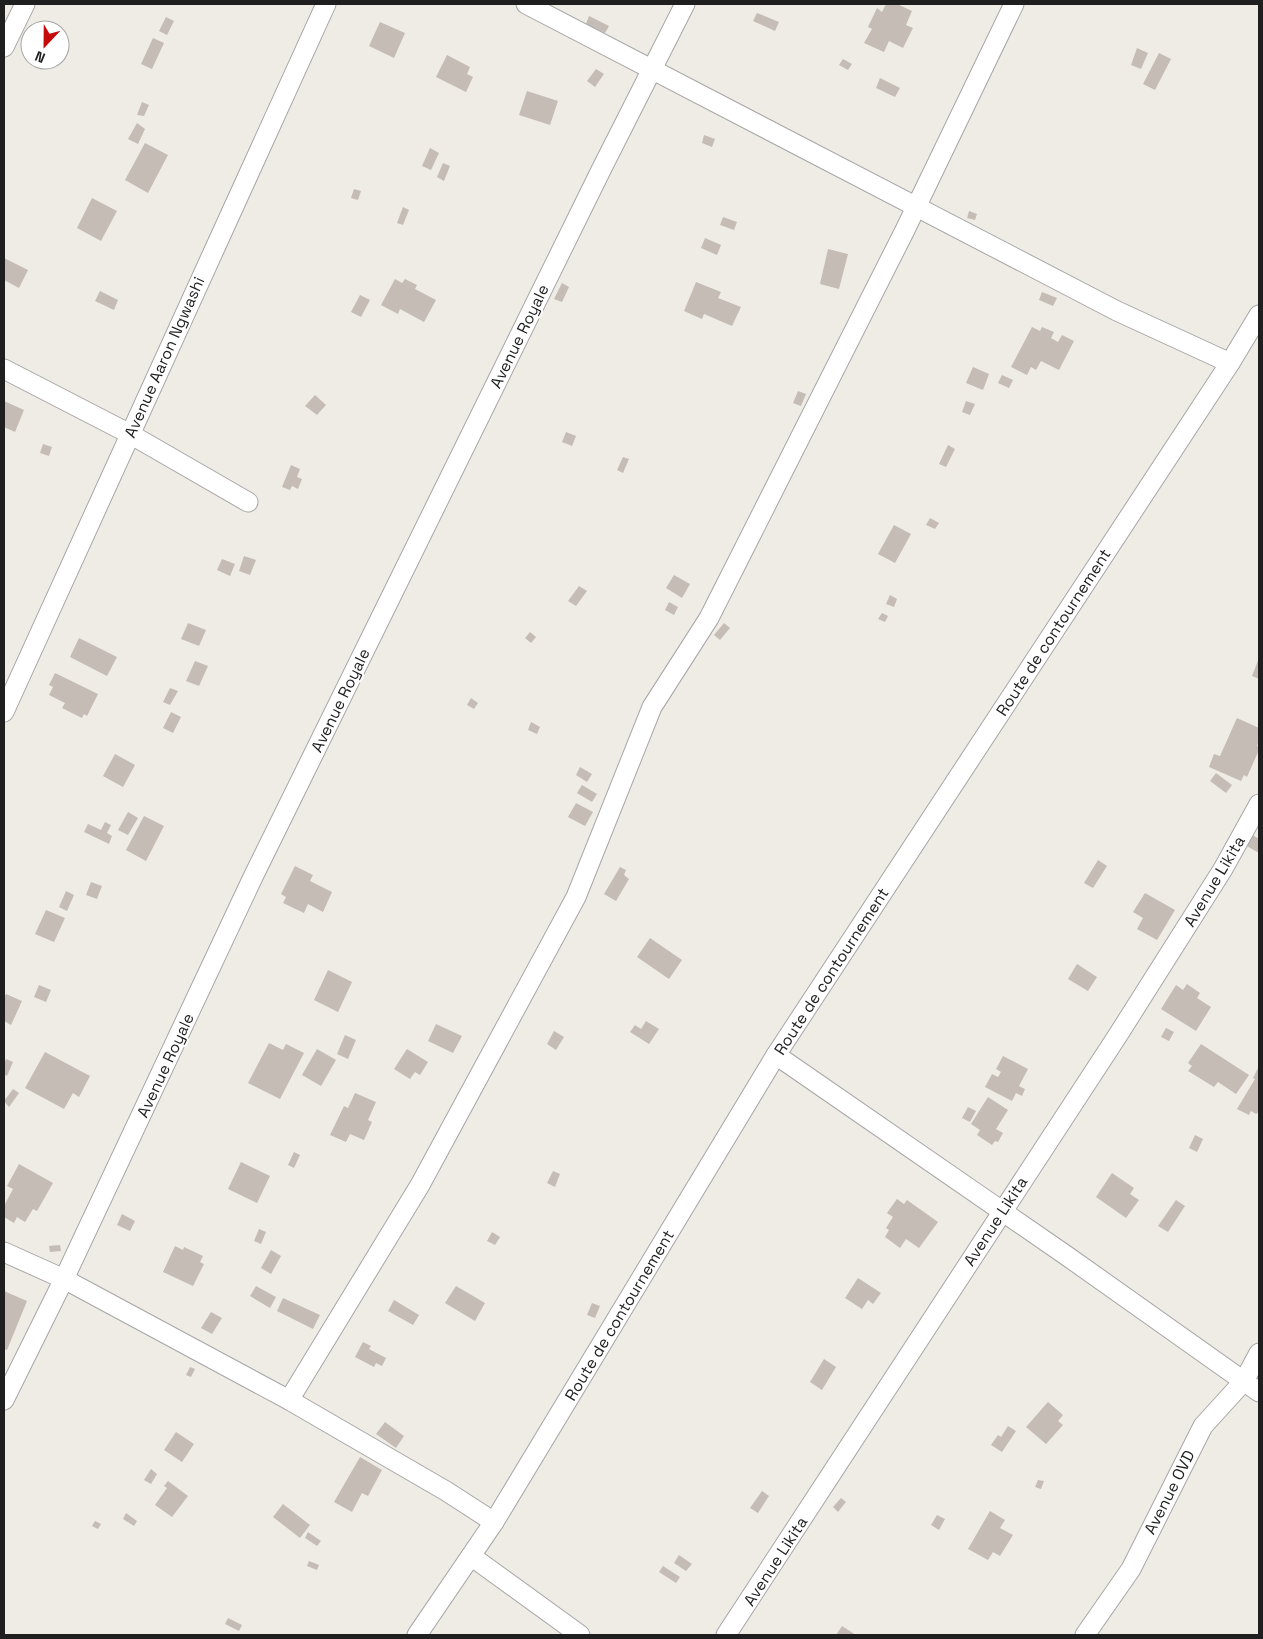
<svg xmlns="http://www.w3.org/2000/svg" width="1263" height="1639" viewBox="0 0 1263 1639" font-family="'Space Grotesk',sans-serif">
	<rect width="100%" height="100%" fill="#efece6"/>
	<!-- building -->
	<g fill="#c4bcb5">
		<path d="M 886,4 L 897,4 L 912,11 L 906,25 L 913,28 L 903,48 L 889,41 L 884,52 L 864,43 L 872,29 L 868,27 L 877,8 L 882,12 Z"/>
		<path d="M 757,13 L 779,22 L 775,31 L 753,21 Z"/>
		<path d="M 589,16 L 609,26 L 605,33 L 586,24 Z"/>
		<path d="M 166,17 L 174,21 L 167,35 L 159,31 Z"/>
		<path d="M 380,22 L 405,33 L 394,58 L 369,46 Z"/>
		<path d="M 153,38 L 164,43 L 152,69 L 141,64 Z"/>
		<path d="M 1137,48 L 1148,53 L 1141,69 L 1131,65 Z"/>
		<path d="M 1159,53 L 1171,59 L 1155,90 L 1143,84 Z"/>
		<path d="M 447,55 L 470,67 L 467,74 L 473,77 L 466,92 L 436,77 Z"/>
		<path d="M 843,59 L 852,64 L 848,70 L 839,65 Z"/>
		<path d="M 596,69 L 604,74 L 595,87 L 587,81 Z"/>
		<path d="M 880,78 L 900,88 L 895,97 L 876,88 Z"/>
		<path d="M 527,91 L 558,101 L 550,125 L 519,115 Z"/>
		<path d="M 142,102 L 149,105 L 144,116 L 137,115 Z"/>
		<path d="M 137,123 L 145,129 L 138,144 L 128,139 Z"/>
		<path d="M 704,135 L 715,139 L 712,147 L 702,143 Z"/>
		<path d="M 145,143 L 168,155 L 148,193 L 125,180 Z"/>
		<path d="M 430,148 L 439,153 L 431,170 L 422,166 Z"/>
		<path d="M 443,163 L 450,166 L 444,181 L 437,177 Z"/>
		<path d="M 354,189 L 361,191 L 358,200 L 351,198 Z"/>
		<path d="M 92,198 L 117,211 L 101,241 L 77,228 Z"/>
		<path d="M 403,207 L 409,210 L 403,225 L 397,223 Z"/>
		<path d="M 969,211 L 977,214 L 975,220 L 967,218 Z"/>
		<path d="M 723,217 L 737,222 L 734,230 L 720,225 Z"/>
		<path d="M 705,238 L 721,245 L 717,255 L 701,248 Z"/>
		<path d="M 828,249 L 848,254 L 839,289 L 820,284 Z"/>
		<path d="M 4,258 L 28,270 L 19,288 L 4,280 Z"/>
		<path d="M 395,279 L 402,283 L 405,279 L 417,285 L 415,289 L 436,300 L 424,322 L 400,309 L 398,314 L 381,305 Z"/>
		<path d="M 696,282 L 721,292 L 718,298 L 741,307 L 732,326 L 704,314 L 702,319 L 684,311 Z"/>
		<path d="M 562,283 L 569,287 L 562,302 L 554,299 Z"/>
		<path d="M 100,291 L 118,300 L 114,310 L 95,301 Z"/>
		<path d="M 1042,292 L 1057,298 L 1053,306 L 1039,300 Z"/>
		<path d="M 360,295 L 370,300 L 361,317 L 351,312 Z"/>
		<path d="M 1032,327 L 1040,331 L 1042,327 L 1054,332 L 1051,338 L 1058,342 L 1062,335 L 1074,341 L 1059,370 L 1041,361 L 1036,370 L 1031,367 L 1027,375 L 1011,367 Z"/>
		<path d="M 973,367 L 989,374 L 983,390 L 966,383 Z"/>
		<path d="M 1002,375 L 1013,380 L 1009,388 L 998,383 Z"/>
		<path d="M 798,391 L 806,394 L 801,406 L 793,403 Z"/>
		<path d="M 315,395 L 326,405 L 317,415 L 305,406 Z"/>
		<path d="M 4,401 L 24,410 L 15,432 L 4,427 Z"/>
		<path d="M 966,401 L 975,404 L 970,415 L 962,412 Z"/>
		<path d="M 566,432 L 576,436 L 572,446 L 562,442 Z"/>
		<path d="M 43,444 L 52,447 L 49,456 L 40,453 Z"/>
		<path d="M 948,445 L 955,449 L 946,467 L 939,464 Z"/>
		<path d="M 623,457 L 629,459 L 623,473 L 617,470 Z"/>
		<path d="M 291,465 L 300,469 L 297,477 L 302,479 L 298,489 L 292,486 L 290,490 L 282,487 Z"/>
		<path d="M 930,518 L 939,523 L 935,529 L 926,525 Z"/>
		<path d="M 894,525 L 911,534 L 895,563 L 878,554 Z"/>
		<path d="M 244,556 L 256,560 L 250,575 L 239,571 Z"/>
		<path d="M 222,559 L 235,564 L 230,576 L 217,570 Z"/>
		<path d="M 674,575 L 690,584 L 682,598 L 666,588 Z"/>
		<path d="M 579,586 L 587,591 L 576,606 L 568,601 Z"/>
		<path d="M 890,595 L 897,599 L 894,607 L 886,604 Z"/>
		<path d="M 669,602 L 678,607 L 674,615 L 665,610 Z"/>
		<path d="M 882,613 L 888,616 L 885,622 L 878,619 Z"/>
		<path d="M 188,623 L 206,630 L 199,646 L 181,639 Z"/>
		<path d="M 724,623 L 730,628 L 720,640 L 714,635 Z"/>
		<path d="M 530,632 L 536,637 L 531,643 L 525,638 Z"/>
		<path d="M 79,638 L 117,657 L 107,676 L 70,657 Z"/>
		<path d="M 1259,658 L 1259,679 L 1252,676 Z"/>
		<path d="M 195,661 L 208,666 L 199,686 L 186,681 Z"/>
		<path d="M 55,673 L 98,694 L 87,716 L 84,714 L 82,718 L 62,708 L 65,703 L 49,695 L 53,687 L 49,685 Z"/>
		<path d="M 170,688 L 178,691 L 170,705 L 163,702 Z"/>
		<path d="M 471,698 L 478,703 L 474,709 L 467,705 Z"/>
		<path d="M 171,712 L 181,717 L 173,733 L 163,728 Z"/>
		<path d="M 1237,718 L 1259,728 L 1259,740 L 1257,746 L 1259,747 L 1259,750 L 1247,777 L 1244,775 L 1241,781 L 1209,767 L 1214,754 L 1220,756 Z"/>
		<path d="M 531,722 L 540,727 L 537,734 L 528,730 Z"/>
		<path d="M 115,754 L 135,765 L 123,787 L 103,776 Z"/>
		<path d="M 580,767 L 592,774 L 587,782 L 576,775 Z"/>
		<path d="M 1216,773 L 1232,785 L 1226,793 L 1210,781 Z"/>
		<path d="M 582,785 L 597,794 L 592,802 L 577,793 Z"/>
		<path d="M 576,803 L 593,812 L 585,826 L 568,817 Z"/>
		<path d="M 128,812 L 138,818 L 128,835 L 118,830 Z"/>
		<path d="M 144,816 L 164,826 L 146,861 L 126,850 Z"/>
		<path d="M 105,822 L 111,825 L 107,833 L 112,836 L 109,844 L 84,832 L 88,824 L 101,830 Z"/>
		<path d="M 1251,834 L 1259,839 L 1259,853 L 1245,845 Z"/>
		<path d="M 1098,860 L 1107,866 L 1093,888 L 1084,883 Z"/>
		<path d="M 295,866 L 313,875 L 310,881 L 332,892 L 323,912 L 308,904 L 304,913 L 283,903 L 286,897 L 281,894 Z"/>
		<path d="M 620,867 L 626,870 L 624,875 L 629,879 L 616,901 L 604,894 Z"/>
		<path d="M 91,882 L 102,886 L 97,899 L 86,895 Z"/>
		<path d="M 66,891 L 74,895 L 67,911 L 59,907 Z"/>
		<path d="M 1145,893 L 1175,910 L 1157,940 L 1137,929 L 1143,918 L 1133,912 Z"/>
		<path d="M 46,910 L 65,918 L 54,942 L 35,934 Z"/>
		<path d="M 650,938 L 682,960 L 669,979 L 637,957 Z"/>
		<path d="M 1077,964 L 1097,977 L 1088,991 L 1068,979 Z"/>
		<path d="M 328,970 L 352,982 L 338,1012 L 314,1000 Z"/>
		<path d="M 1187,984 L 1200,993 L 1197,998 L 1211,1007 L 1196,1031 L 1161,1009 L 1176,985 L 1183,990 Z"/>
		<path d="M 39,985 L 51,990 L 46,1002 L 34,997 Z"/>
		<path d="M 6,994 L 22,1001 L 11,1025 L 4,1021 L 4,998 Z"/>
		<path d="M 646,1021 L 659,1029 L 649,1044 L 630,1032 L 635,1025 L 641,1029 Z"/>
		<path d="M 436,1024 L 462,1036 L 453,1053 L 428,1041 Z"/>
		<path d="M 1166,1028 L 1174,1032 L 1169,1041 L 1161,1037 Z"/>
		<path d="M 554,1031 L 564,1037 L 556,1050 L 547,1044 Z"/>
		<path d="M 345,1035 L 356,1040 L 348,1059 L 337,1054 Z"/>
		<path d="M 269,1043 L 283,1050 L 286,1044 L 304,1053 L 280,1099 L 248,1083 Z"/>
		<path d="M 1201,1044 L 1249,1075 L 1236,1094 L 1218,1082 L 1214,1087 L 1188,1071 L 1192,1066 L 1188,1063 Z"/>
		<path d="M 317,1049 L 336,1060 L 321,1086 L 302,1075 Z"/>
		<path d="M 407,1049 L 428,1062 L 420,1075 L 415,1072 L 410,1079 L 394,1069 Z"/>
		<path d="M 45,1052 L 90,1076 L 79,1097 L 73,1093 L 64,1109 L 25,1088 Z"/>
		<path d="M 1003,1056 L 1028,1069 L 1019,1086 L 1025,1089 L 1022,1096 L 1016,1093 L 1012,1101 L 985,1087 L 992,1074 L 998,1077 L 1001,1072 L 996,1069 Z"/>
		<path d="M 6,1059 L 13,1062 L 7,1076 L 4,1074 L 4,1064 Z"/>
		<path d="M 1259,1066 L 1259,1112 L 1256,1114 L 1251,1111 L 1249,1115 L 1237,1109 L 1255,1079 L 1253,1078 Z"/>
		<path d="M 13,1089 L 19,1093 L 9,1107 L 4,1101 Z"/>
		<path d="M 355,1093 L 376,1102 L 368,1120 L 372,1122 L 364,1140 L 350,1134 L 346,1142 L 330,1135 L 344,1106 L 348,1108 Z"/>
		<path d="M 988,1097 L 1008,1110 L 996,1129 L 1003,1133 L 998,1142 L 995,1141 L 992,1145 L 977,1135 L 980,1130 L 971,1124 Z"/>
		<path d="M 968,1107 L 976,1111 L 970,1122 L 962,1118 Z"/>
		<path d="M 1195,1135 L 1203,1139 L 1197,1152 L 1189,1148 Z"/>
		<path d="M 294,1152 L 300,1155 L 294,1168 L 288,1165 Z"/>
		<path d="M 241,1162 L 270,1176 L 257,1203 L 228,1189 Z"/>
		<path d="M 19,1164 L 53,1183 L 37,1211 L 33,1209 L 25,1222 L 17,1217 L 14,1223 L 4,1217 L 4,1206 L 13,1189 L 7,1186 Z"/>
		<path d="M 553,1171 L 560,1174 L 555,1187 L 547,1183 Z"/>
		<path d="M 1112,1173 L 1134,1188 L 1130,1194 L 1139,1200 L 1126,1218 L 1096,1197 Z"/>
		<path d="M 897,1199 L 904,1204 L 907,1200 L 938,1222 L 919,1248 L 906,1239 L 900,1248 L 885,1237 L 889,1230 L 886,1228 L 893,1217 L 887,1213 Z"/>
		<path d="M 1176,1200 L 1185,1206 L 1168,1232 L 1158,1226 Z"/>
		<path d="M 122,1214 L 135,1221 L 130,1231 L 117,1225 Z"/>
		<path d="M 259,1229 L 266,1232 L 261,1244 L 254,1241 Z"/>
		<path d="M 492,1232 L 500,1237 L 495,1245 L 487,1241 Z"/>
		<path d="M 60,1245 L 61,1251 L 50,1252 L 49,1246 Z"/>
		<path d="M 175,1246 L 183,1250 L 184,1247 L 203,1256 L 200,1262 L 204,1264 L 193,1286 L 163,1272 Z"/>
		<path d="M 271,1250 L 281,1256 L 271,1274 L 261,1268 Z"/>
		<path d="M 858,1278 L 881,1293 L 873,1304 L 868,1300 L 862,1309 L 845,1298 Z"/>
		<path d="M 256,1286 L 276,1297 L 270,1308 L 250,1296 Z"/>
		<path d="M 456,1286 L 485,1303 L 475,1321 L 445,1303 Z"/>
		<path d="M 4,1291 L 27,1301 L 7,1350 L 4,1349 Z"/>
		<path d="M 283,1298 L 320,1315 L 313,1329 L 277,1311 Z"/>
		<path d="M 394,1300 L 419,1315 L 413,1325 L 388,1311 Z"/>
		<path d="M 592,1303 L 600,1306 L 595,1318 L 587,1315 Z"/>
		<path d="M 211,1312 L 222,1318 L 212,1334 L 201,1328 Z"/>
		<path d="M 363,1342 L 371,1346 L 369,1349 L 386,1358 L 382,1366 L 376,1363 L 374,1367 L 355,1357 Z"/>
		<path d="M 824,1359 L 836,1367 L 822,1390 L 810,1382 Z"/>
		<path d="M 190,1367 L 195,1369 L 191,1377 L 186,1375 Z"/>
		<path d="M 1048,1402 L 1063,1415 L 1058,1421 L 1063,1425 L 1046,1444 L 1026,1427 Z"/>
		<path d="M 385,1422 L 404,1436 L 396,1448 L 376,1434 Z"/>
		<path d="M 1008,1426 L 1016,1431 L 1002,1452 L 991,1445 L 998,1435 L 1001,1437 Z"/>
		<path d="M 176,1432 L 194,1444 L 182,1462 L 164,1450 Z"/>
		<path d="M 360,1457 L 382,1470 L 368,1496 L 362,1493 L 352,1512 L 334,1502 Z"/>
		<path d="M 151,1469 L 157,1474 L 151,1484 L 144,1480 Z"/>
		<path d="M 1038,1480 L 1044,1481 L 1041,1489 L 1035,1487 Z"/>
		<path d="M 168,1481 L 188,1496 L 172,1517 L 155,1505 L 167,1488 L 164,1486 Z"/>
		<path d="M 762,1491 L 769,1496 L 758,1513 L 750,1508 Z"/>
		<path d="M 841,1498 L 846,1502 L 838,1512 L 833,1507 Z"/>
		<path d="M 283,1504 L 310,1525 L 300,1538 L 273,1517 Z"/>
		<path d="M 990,1511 L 1005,1520 L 1000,1528 L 1013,1535 L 1000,1556 L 993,1552 L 988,1560 L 968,1549 Z"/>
		<path d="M 126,1513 L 137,1521 L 134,1526 L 123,1519 Z"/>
		<path d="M 937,1515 L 945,1519 L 939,1530 L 931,1525 Z"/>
		<path d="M 95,1521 L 101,1524 L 98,1529 L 92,1526 Z"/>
		<path d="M 308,1532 L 321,1541 L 317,1546 L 305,1538 Z"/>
		<path d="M 679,1555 L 692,1564 L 686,1571 L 674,1563 Z"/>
		<path d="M 309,1561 L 319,1565 L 317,1570 L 307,1566 Z"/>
		<path d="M 663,1566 L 680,1577 L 676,1583 L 659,1572 Z"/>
		<path d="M 228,1618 L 242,1625 L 239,1631 L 225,1624 Z"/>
		<path d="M 842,1626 L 856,1635 L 836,1635 Z"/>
	</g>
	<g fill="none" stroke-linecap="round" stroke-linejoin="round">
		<!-- minor casing -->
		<g stroke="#a6a6a6" stroke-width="21">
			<g id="minor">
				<path d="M 526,4 L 1117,311 L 1230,363"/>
				<path d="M 4,47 L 25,4"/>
				<path d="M 4,369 L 130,434 L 248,502"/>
				<path d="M 4,712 L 326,4"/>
				<path d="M 776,1055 L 1067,1256 L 1259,1392"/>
				<path d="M 4,1252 L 64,1279 L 289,1400 L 446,1491 L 494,1522"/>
				<path d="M 4,1400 L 64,1279 L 253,877 L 602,168 L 685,4"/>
				<path d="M 289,1400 L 420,1185 L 576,897 L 652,707 L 709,618 L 905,230 L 1014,4"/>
				<path d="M 471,1556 L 580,1635"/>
				<path d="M 417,1635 L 494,1522 L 776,1055 L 1230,363 L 1259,315"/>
				<path d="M 726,1635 L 1118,1035 L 1223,869 L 1259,804"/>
				<path d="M 1085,1635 L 1131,1569 L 1203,1426 L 1244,1381 L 1259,1353"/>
			</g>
		</g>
		<!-- minor -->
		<use href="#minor" stroke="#fff" stroke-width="19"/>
	</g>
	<g text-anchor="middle" stroke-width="4" stroke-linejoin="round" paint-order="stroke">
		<!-- street labels -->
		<g font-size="16" fill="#1f1f1f" stroke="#fff">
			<text transform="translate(519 336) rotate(-64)" y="6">Avenue Royale</text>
			<text transform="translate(164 357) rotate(-66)" y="6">Avenue Aaron Ngwashi</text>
			<text transform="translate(1053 632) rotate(-57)" y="6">Route de contournement</text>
			<text transform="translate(340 700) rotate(-64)" y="6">Avenue Royale</text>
			<text transform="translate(1214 881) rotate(-59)" y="6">Avenue Likita</text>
			<text transform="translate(831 971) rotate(-57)" y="6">Route de contournement</text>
			<text transform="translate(165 1065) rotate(-65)" y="6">Avenue Royale</text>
			<text transform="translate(995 1221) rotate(-57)" y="6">Avenue Likita</text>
			<text transform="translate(619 1315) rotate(-59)" y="6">Route de contournement</text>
			<text transform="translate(1169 1492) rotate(-63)" y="6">Avenue OVD</text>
			<text transform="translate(775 1561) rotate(-57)" y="6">Avenue Likita</text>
		</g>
	</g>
	<!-- border -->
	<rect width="1263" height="1639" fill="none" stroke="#1f1f1f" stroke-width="10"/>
	<!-- north arrow -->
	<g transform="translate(45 45) rotate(202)"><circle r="24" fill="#ffffff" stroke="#a5a5a5"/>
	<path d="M0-4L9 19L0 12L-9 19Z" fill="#c40b0a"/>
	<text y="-8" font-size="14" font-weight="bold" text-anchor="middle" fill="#1f1f1f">N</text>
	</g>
</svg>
